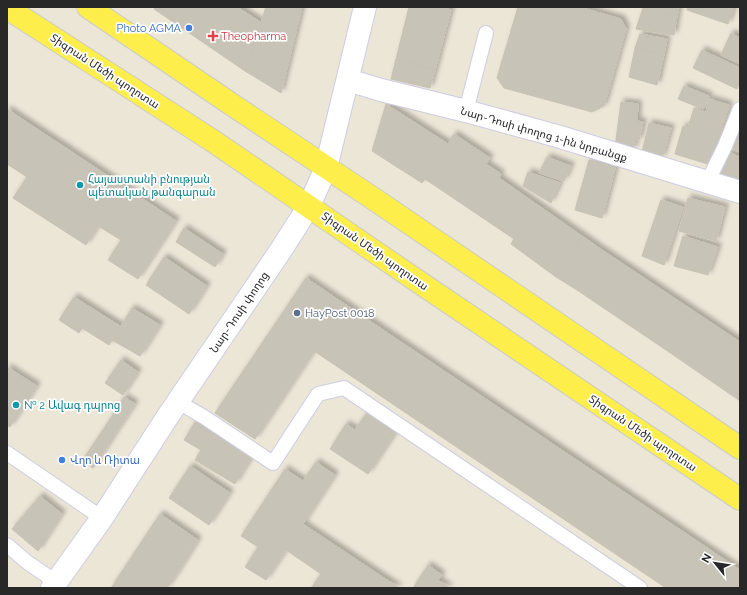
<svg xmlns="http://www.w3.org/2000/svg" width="747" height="595" viewBox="0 0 747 595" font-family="Raleway,'Noto Sans Armenian',sans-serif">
	<defs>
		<filter id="shadow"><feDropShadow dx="3.5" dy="-3.5" stdDeviation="2" flood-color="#0004"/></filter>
	</defs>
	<rect width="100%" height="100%" fill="#ece6d7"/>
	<!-- building -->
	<g fill="#c7c3b7" stroke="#c7c2b1" filter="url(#shadow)">
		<path d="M 156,7 L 237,7 L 262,23 L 245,71 L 154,9 Z"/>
		<path d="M 266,7 L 302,7 L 281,93 L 245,71 Z"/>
		<path d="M 409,7 L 439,7 L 451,10 L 435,70 L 396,59 Z"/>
		<path d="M 518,7 L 579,7 L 621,19 L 626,29 L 604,106 L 592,112 L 504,88 L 497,78 Z"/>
		<path d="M 643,7 L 679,7 L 677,16 L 642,11 Z"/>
		<path d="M 688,7 L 734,7 L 728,24 L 687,10 Z"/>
		<path d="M 642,11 L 677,16 L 674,35 L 636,29 Z"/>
		<path d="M 731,33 L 740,38 L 740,64 L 721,55 Z"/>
		<path d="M 640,34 L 667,39 L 664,54 L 635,48 Z"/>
		<path d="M 635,48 L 664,54 L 657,85 L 629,77 Z"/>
		<path d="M 702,50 L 740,68 L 740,83 L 737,89 L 693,68 Z"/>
		<path d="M 396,59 L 435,70 L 430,88 L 391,79 Z"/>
		<path d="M 684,86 L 709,96 L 703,109 L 678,99 Z"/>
		<path d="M 709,99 L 729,105 L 711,165 L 675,154 L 683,126 L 688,128 L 694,108 L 706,112 Z"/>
		<path d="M 621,102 L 638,104 L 637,121 L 643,122 L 639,140 L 635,139 L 634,149 L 615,147 Z"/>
		<path d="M 386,104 L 448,144 L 454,134 L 490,158 L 486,164 L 501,174 L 499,178 L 582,236 L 556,277 L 511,244 L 514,239 L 425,179 L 422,183 L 372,151 Z"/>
		<path d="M 7,109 L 176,221 L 138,279 L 108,260 L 121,240 L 98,226 L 86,245 L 13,198 L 27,177 L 7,164 Z"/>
		<path d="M 649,123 L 671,128 L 662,158 L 642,152 Z"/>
		<path d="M 740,129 L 740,152 L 731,147 Z"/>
		<path d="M 728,152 L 740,157 L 740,183 L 720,176 Z"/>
		<path d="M 547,157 L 571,166 L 564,181 L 539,173 Z"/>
		<path d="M 589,160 L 616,165 L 602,218 L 575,210 Z"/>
		<path d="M 528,172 L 560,183 L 551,203 L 523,186 Z"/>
		<path d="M 688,198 L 725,207 L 716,241 L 679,231 Z"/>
		<path d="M 661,200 L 683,207 L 664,265 L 642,256 Z"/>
		<path d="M 184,228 L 223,254 L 215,267 L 176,242 Z"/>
		<path d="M 582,236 L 602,250 L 577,290 L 556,277 Z"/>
		<path d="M 683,236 L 718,247 L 708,275 L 674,266 Z"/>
		<path d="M 602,250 L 695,312 L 669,352 L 577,290 Z"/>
		<path d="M 164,257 L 207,286 L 189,314 L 146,285 Z"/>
		<path d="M 306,278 L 740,570 L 740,588 L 666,588 L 314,351 L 255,439 L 215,413 Z"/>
		<path d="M 74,297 L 120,326 L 109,345 L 82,328 L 79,333 L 59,320 Z"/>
		<path d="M 132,308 L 160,325 L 140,356 L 112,340 Z"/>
		<path d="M 695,312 L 740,342 L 740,401 L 669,352 Z"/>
		<path d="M 121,360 L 138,372 L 123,395 L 105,383 Z"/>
		<path d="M 7,367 L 37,386 L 10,427 L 7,425 Z"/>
		<path d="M 124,397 L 135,404 L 115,434 L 105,427 Z"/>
		<path d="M 368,411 L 397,430 L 368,474 L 330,449 L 346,424 L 355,430 Z"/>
		<path d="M 195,422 L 252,456 L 235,484 L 195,460 L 201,450 L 184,440 Z"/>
		<path d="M 105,427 L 115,434 L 93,468 L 82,461 Z"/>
		<path d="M 316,462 L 335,475 L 303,524 L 399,588 L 311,588 L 321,574 L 286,550 L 266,580 L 245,567 L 258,547 L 241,536 L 285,469 L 303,481 Z"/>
		<path d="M 190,466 L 230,493 L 209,525 L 169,498 Z"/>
		<path d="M 40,496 L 62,514 L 38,551 L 12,529 Z"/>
		<path d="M 160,514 L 198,540 L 176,575 L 167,588 L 111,588 Z"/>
		<path d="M 428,565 L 442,575 L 438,580 L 450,588 L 413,588 Z"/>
	</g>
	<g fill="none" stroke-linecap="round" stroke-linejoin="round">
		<!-- service casing -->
		<g stroke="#cccde3" stroke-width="16">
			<g id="service">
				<path d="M 466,111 L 486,33"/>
				<path d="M 707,183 L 725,146 L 740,109"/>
				<path d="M 178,402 L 204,417 L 273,463 L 318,394 L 344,388 L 640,588"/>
				<path d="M 7,453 L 102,518"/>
				<path d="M 7,545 L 27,562 L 56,582"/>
			</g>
		</g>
		<!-- minor casing -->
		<g stroke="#cccde3" stroke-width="24">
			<path id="minor" d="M 348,80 L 381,90 L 466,111 L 557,136 L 740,192"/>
		</g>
		<!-- tertiary casing -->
		<g stroke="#cccde3" stroke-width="24">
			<path id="tertiary" d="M 52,588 L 102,518 L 168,416 L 281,250 L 309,206"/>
		</g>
		<!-- secondary casing -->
		<g stroke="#cccde3" stroke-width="24">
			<path id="secondary" d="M 309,206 L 326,168 L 365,7"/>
		</g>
		<!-- primary casing -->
		<g stroke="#cbcbcb" stroke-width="24">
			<g id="primary">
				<path d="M 88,7 L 234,106 L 374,199 L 740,448"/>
				<path d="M 7,8 L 213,141 L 416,280 L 740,499"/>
			</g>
		</g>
		<!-- service -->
		<use href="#service" stroke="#fff" stroke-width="14"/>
		<!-- minor -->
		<use href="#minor" stroke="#fff" stroke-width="22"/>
		<!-- tertiary -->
		<use href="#tertiary" stroke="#fff" stroke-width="22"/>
		<!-- secondary -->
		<use href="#secondary" stroke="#fff" stroke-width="22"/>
		<!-- primary -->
		<use href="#primary" stroke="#fdee4b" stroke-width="22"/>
	</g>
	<!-- markers -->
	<g fill="#3f7fe0" stroke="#fff" stroke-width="1.5">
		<circle cx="189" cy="28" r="4"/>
		<circle cx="62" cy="460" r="4"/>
	</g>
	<path fill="#e0444e" stroke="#fff" stroke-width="1.5" d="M211 30h4v4h4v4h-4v4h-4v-4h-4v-4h4z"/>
	<g fill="#0f9aa8" stroke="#fff" stroke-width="1.5">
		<circle cx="80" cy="185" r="4"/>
		<circle cx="16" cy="405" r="4"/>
	</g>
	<circle fill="#5c6f8a" stroke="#fff" stroke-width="1.5" cx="297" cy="313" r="4"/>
	<g text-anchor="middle" stroke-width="3.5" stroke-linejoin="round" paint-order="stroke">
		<!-- shop labels -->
		<g font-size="11" fill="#366cbe" stroke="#fff" text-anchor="end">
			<text x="181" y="32">Photo AGMA</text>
			<text x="70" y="464" text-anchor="start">Վղո և Ռիտա</text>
		</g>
		<!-- health labels -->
		<g font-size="11" fill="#be3a42" stroke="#fff" text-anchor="start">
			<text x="221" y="40">Theopharma</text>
		</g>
		<!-- street labels -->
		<g font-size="11" fill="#282828" stroke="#fff">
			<text transform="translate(105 71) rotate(33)" y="4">Տիգրան Մեծի պողոտա</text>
			<text transform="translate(544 134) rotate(16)" y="4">Նար-Դոսի փողոց 1-ին նրբանցք</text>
			<text transform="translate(375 251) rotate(35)" y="4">Տիգրան Մեծի պողոտա</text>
			<text transform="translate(239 312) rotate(-56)" y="4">Նար-Դոսի փողոց</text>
			<text transform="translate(643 433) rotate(34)" y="4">Տիգրան Մեծի պողոտա</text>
		</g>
		<!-- culture labels -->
		<g font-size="11" fill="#0d838f" stroke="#fff" text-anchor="start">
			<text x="88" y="183">Հայաստանի բնության<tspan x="88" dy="13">պետական թանգարան</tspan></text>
			<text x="24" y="409">№ 2 Ավագ դպրոց</text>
		</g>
		<!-- service labels -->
		<g font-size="11" fill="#4e5e75" stroke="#fff" text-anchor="start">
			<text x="305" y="317">HayPost 0018</text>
		</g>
	</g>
	<!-- border -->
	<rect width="747" height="595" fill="none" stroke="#282828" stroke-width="16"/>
	<!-- north arrow -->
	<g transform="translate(715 563) rotate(300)" stroke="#ffffff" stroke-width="3" paint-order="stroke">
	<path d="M0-3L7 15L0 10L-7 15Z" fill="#282828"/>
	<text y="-6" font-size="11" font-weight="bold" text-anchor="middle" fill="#282828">N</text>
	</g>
</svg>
